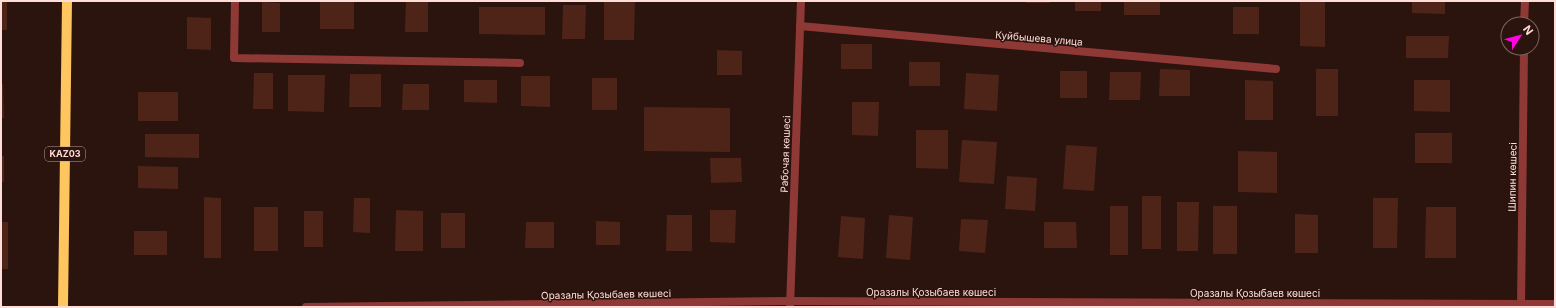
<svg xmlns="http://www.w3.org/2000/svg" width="1556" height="308" viewBox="0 0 1556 308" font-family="Inter,sans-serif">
	<rect width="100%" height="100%" fill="#2b130e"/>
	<!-- building -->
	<g fill="#4e2418">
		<rect x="1" y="1" width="6" height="29"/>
		<rect x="320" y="1" width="34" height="28"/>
		<path d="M 406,1 L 428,1 L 428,32 L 405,32 Z"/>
		<path d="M 604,1 L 635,1 L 634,40 L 604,40 Z"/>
		<rect x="1026" y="1" width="24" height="2"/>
		<rect x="1075" y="1" width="26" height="10"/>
		<rect x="1124" y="1" width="36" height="14"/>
		<path d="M 1300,1 L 1325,1 L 1325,47 L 1300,46 Z"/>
		<path d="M 1412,1 L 1445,1 L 1445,14 L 1412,13 Z"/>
		<path d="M 262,2 L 280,3 L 280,32 L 262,32 Z"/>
		<path d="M 563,5 L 586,5 L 585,39 L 562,39 Z"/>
		<path d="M 479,7 L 545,7 L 545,35 L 479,34 Z"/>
		<rect x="1233" y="7" width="26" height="27"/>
		<path d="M 187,17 L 211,18 L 211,50 L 187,49 Z"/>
		<path d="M 1406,36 L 1449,36 L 1448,58 L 1406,58 Z"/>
		<rect x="841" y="44" width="31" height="25"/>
		<path d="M 717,50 L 742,51 L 742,75 L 717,75 Z"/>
		<rect x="909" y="62" width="31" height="24"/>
		<path d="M 1160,69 L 1190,70 L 1190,96 L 1159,96 Z"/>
		<rect x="1316" y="69" width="22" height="47"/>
		<rect x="1060" y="71" width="27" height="27"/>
		<path d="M 1110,72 L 1141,72 L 1140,100 L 1109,100 Z"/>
		<path d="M 254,73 L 273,73 L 273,109 L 253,109 Z"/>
		<path d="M 966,73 L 999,75 L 997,111 L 964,109 Z"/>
		<path d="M 350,74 L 381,74 L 381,107 L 349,107 Z"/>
		<path d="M 288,75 L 325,75 L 324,112 L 288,111 Z"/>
		<path d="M 521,76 L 550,76 L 550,107 L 521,106 Z"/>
		<rect x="592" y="78" width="25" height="32"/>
		<path d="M 464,80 L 497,80 L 497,103 L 464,102 Z"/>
		<path d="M 1245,80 L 1273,81 L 1273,120 L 1245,120 Z"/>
		<path d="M 1414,80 L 1450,80 L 1450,112 L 1414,111 Z"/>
		<path d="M 1,84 L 3,84 L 4,118 L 1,118 Z"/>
		<path d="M 403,84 L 429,84 L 429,110 L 402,110 Z"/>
		<rect x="138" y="92" width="40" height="29"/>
		<path d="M 852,102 L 879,102 L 878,136 L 852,135 Z"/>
		<path d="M 644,107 L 730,108 L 730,152 L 644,151 Z"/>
		<path d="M 916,130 L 948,130 L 948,169 L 916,168 Z"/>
		<rect x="1415" y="133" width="37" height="30"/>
		<path d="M 145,134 L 199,134 L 199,158 L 145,157 Z"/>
		<path d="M 962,140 L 997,142 L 994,184 L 959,182 Z"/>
		<path d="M 1066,145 L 1097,147 L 1094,191 L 1063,189 Z"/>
		<path d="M 1238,151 L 1277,152 L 1277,193 L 1238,192 Z"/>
		<rect x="1" y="156" width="3" height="26"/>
		<path d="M 710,158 L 741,158 L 742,182 L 711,183 Z"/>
		<path d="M 138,166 L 178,167 L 178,189 L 138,188 Z"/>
		<path d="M 1007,176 L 1037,178 L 1035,211 L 1005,209 Z"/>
		<rect x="1142" y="196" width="19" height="53"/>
		<path d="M 204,197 L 221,198 L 221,258 L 204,258 Z"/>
		<path d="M 354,198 L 370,198 L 370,233 L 353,232 Z"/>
		<path d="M 1373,198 L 1398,198 L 1397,248 L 1373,248 Z"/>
		<path d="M 1177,202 L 1199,202 L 1198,251 L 1177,251 Z"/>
		<rect x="1110" y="206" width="18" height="49"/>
		<rect x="1213" y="206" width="24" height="48"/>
		<rect x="254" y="207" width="24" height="44"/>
		<path d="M 1426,207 L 1456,207 L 1456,258 L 1425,258 Z"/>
		<path d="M 396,210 L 423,211 L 423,251 L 395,251 Z"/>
		<path d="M 710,210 L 736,210 L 735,243 L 710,242 Z"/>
		<rect x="304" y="211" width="19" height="36"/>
		<rect x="441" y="213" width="24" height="35"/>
		<path d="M 1295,214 L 1318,215 L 1318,253 L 1295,253 Z"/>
		<path d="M 667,215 L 692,215 L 692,251 L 666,251 Z"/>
		<path d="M 889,215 L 913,217 L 910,260 L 886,258 Z"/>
		<path d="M 841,216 L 865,218 L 863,259 L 838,257 Z"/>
		<path d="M 961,219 L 988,220 L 985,253 L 959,251 Z"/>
		<path d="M 596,221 L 620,222 L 620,245 L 596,245 Z"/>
		<rect x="1" y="222" width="7" height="47"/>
		<path d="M 526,222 L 554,222 L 554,248 L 525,248 Z"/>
		<path d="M 1044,222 L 1076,222 L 1077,248 L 1044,248 Z"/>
		<rect x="134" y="231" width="33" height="24"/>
	</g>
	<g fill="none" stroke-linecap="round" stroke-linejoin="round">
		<!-- service -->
		<path stroke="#8e3935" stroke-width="8" d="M 235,1 L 234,58 L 520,63"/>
		<!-- minor -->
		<g stroke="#8e3935" stroke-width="8">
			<path d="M 1524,24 L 1525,1"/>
			<path d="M 800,26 L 1276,69"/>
			<path d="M 790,307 L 801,1"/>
			<path d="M 1521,307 L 1524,48"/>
		</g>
		<!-- tertiary -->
		<path stroke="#8e3935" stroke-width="8" d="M 306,307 L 790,301 L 1555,304"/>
		<!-- primary -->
		<path stroke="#ffc55f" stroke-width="10" d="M 63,307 L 67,1"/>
	</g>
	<g text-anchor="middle" stroke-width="3" stroke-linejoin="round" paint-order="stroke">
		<!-- shield labels -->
		<rect fill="#2b130e" stroke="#bfa09b" stroke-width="1" x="45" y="147" width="40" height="14" rx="3"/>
		<g font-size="9" font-weight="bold" fill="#ffddd8">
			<text x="65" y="157">KАZ03</text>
		</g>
		<!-- street labels -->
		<g font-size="10" fill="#ffddd8" stroke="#2b130e">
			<text transform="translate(1039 38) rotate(5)" y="4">Куйбышева улица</text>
			<text transform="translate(785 154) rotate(-88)" y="4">Рабочая көшесі</text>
			<text transform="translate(1512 177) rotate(-89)" y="4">Шипин көшесі</text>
			<text x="931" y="296">Оразалы Қозыбаев көшесі</text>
			<text x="1255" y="297">Оразалы Қозыбаев көшесі</text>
			<text transform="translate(606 294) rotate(-1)" y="4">Оразалы Қозыбаев көшесі</text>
		</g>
	</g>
	<!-- border -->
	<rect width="1556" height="308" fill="none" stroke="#ffddd8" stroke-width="4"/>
	<!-- north arrow -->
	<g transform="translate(1520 36) rotate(54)"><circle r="19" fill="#2b130e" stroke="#80645f"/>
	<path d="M0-3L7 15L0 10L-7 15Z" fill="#ff04e3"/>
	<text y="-6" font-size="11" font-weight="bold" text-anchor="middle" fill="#ffddd8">N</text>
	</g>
</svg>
